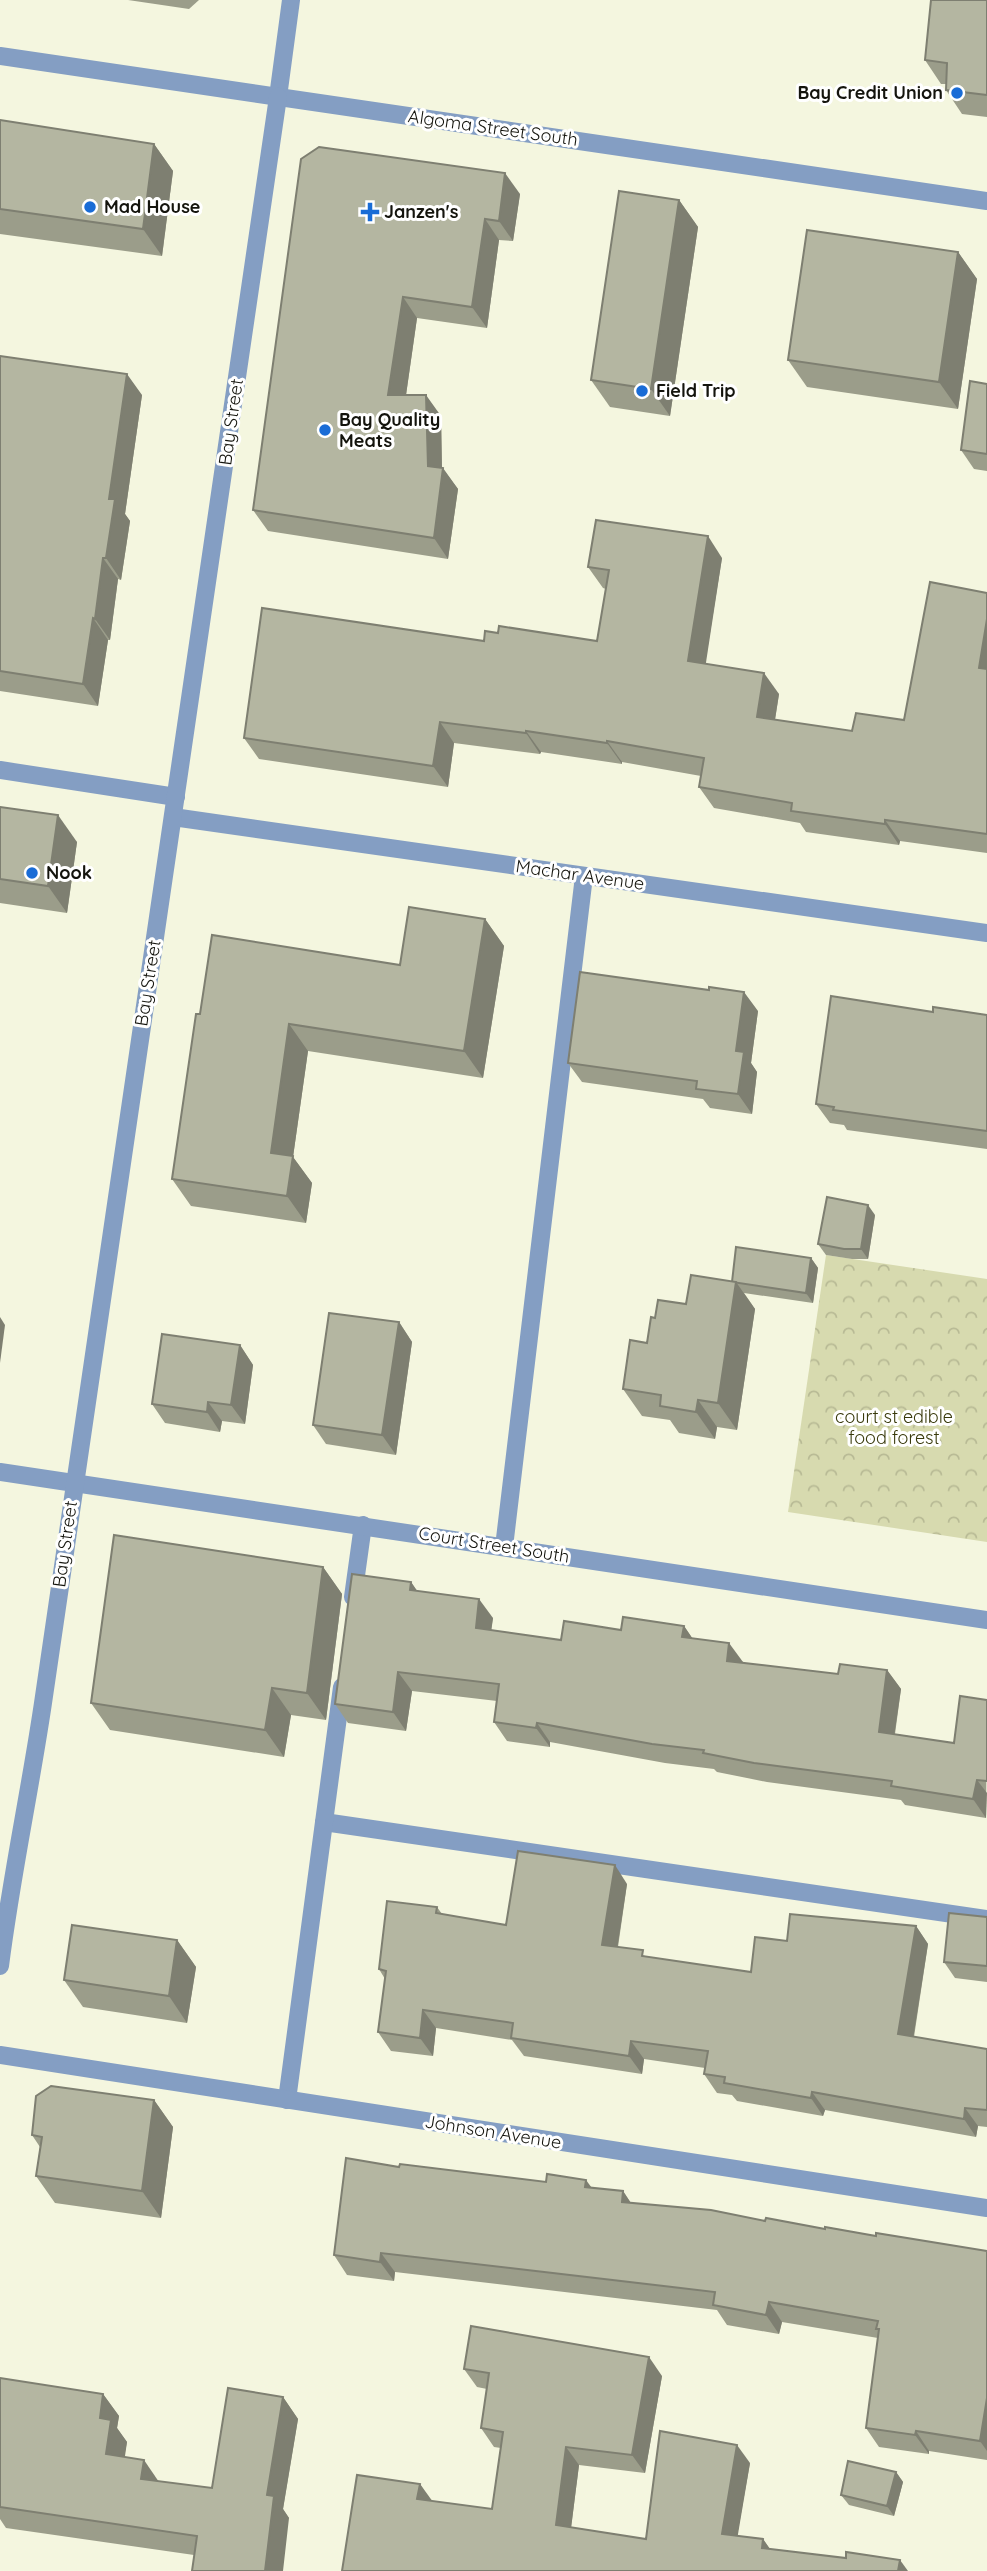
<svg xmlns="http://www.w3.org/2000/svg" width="987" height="2571" viewBox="0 0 987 2571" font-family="Quicksand,sans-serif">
	<defs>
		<pattern id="park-crowns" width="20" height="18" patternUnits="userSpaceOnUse" patternTransform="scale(1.75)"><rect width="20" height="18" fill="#d7daaf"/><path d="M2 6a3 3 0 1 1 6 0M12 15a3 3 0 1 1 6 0" fill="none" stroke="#b8ba95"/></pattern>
	</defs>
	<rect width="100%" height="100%" fill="#f4f6df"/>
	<!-- park -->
	<path fill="url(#park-crowns)" d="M 826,1255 L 987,1279 L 987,1542 L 788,1512 Z"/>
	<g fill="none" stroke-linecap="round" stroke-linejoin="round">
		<!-- service -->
		<g stroke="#849ec3" stroke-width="18">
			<path d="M 504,1547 L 584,876"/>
			<path d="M 353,1597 L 363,1525"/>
			<path d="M 324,1822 L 987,1919"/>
			<path d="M 287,2100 L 342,1687"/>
		</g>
		<!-- minor -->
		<g stroke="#849ec3" stroke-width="18">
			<path d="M 278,97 L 291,0"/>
			<path d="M 0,770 L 176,797"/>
			<path d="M 173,817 L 987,933"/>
			<path d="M 0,2055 L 987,2208"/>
		</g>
		<!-- tertiary -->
		<g stroke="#849ec3" stroke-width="18">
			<path d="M 0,56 L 987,201"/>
			<path d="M 0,1472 L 987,1620"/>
			<path d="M 0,1966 C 11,1878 30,1791 43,1703 C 119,1167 200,632 278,97"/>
		</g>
	</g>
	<!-- wall -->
	<g fill="#9b9d8a">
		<path d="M 128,0 L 199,0 L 189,9 Z"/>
		<path d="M 987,0 L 987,117 L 962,114 L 946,90 L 946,84 L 941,84 L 925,60 Z"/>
		<path d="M 0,120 L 154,144 L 173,171 L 162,256 L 0,234 Z"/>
		<path d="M 301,159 L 520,194 L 513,241 L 499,240 L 487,328 L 417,318 L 406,395 L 441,416 L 442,468 L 458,489 L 448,559 L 268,531 L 253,510 Z"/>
		<path d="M 679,200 L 698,227 L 670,416 L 610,407 L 591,380 Z"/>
		<path d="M 958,252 L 977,279 L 958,409 L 807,387 L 788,360 Z"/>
		<path d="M 0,356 L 142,395 L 125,514 L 130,521 L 121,580 L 118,579 L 110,640 L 108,640 L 98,706 L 0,691 Z"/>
		<path d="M 987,384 L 987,471 L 974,469 L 961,450 Z"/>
		<path d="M 722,558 L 705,664 L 779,694 L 775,720 L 852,731 L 904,720 L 987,593 L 987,853 L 900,841 L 899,845 L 806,832 L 800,823 L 714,808 L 699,787 L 701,776 L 622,762 L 622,764 L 541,752 L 540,754 L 454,743 L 448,787 L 259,759 L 244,738 L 484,641 L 498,633 L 597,641 L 606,589 L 603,588 L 588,567 Z"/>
		<path d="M 0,807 L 77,842 L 67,913 L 0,903 Z"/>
		<path d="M 485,919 L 504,946 L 483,1078 L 308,1051 L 293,1157 L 312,1183 L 306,1223 L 191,1206 L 172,1179 L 200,1014 L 400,965 Z"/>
		<path d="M 758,1011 L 751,1063 L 757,1072 L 752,1114 L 710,1108 L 703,1099 L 582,1082 L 568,1063 Z"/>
		<path d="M 933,1012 L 987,1015 L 987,1149 L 847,1130 L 844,1125 L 830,1123 L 816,1104 Z"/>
		<path d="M 875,1215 L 868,1259 L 852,1259 L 826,1255 L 818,1244 Z"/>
		<path d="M 811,1258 L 818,1268 L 813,1303 L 744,1293 L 755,1309 L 737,1430 L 717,1427 L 715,1439 L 679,1433 L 670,1420 L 642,1416 L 623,1389 L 647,1343 L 655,1318 L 732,1282 Z"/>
		<path d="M 399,1322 L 412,1342 L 396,1455 L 326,1444 L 313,1425 Z"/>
		<path d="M 240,1345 L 253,1365 L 245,1424 L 222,1421 L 220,1432 L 165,1423 L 152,1404 Z"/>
		<path d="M 323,1567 L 342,1594 L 326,1720 L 291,1715 L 284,1757 L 110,1730 L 91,1703 Z"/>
		<path d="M 411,1582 L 417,1591 L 493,1618 L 491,1630 L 561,1640 L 621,1630 L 684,1626 L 692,1638 L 743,1662 L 743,1663 L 838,1674 L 887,1670 L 901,1689 L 895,1734 L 954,1743 L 987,1700 L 986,1818 L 905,1805 L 901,1800 L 767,1782 L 717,1772 L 714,1769 L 665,1763 L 550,1742 L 550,1747 L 507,1741 L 494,1722 L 497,1701 L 412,1691 L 406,1731 L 348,1723 L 335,1704 Z"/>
		<path d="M 627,1884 L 618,1947 L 648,1957 L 751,1972 L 787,1941 L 916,1926 L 928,1944 L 914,2037 L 987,2049 L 987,2127 L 978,2126 L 976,2137 L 825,2110 L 823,2116 L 737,2101 L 732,2095 L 717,2093 L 704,2074 L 705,2068 L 644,2059 L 642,2074 L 524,2056 L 512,2040 L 436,2028 L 433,2056 L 391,2051 L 378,2032 L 385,1979 L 379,1969 L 437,1907 L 442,1914 L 506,1925 Z"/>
		<path d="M 987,1917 L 987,1982 L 955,1978 L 944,1962 Z"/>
		<path d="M 177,1940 L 196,1967 L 187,2023 L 83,2007 L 64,1980 Z"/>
		<path d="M 154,2100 L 173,2127 L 161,2218 L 55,2203 L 36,2176 L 40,2147 L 32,2135 Z"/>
		<path d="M 399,2167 L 623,2191 L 631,2203 L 987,2251 L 987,2460 L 929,2451 L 929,2454 L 879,2447 L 866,2428 L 878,2338 L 782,2322 L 779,2334 L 727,2325 L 717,2310 L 395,2272 L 394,2281 L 347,2275 L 334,2255 Z"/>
		<path d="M 464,2369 L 662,2376 L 645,2473 L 579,2465 L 571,2528 L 646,2539 L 750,2463 L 737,2536 L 763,2539 L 770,2549 L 846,2558 L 900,2560 L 342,2571 L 420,2484 L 431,2501 L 492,2509 L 501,2448 L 494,2447 L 481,2428 L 487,2389 L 477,2387 Z"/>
		<path d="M 0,2378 L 103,2394 L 119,2416 L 117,2428 L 127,2442 L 124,2457 L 159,2482 L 212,2488 L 283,2397 L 298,2419 L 283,2509 L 289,2518 L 194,2555 L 6,2528 L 0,2519 Z"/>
		<path d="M 896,2472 L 903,2482 L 894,2516 L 849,2505 L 841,2495 Z"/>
	</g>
	<!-- shaded-wall -->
	<g fill="#7e7f71">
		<path d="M 154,144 L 173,171 L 162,256 L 143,229 Z"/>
		<path d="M 505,173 L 520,194 L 513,241 L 499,221 Z"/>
		<path d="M 679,200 L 698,227 L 670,416 L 651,389 Z"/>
		<path d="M 485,219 L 499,240 L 487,328 L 472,307 Z"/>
		<path d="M 958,252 L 977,279 L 958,409 L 939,382 Z"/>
		<path d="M 403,297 L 417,318 L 403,416 L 388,395 Z"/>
		<path d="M 127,374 L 142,395 L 125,514 L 130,521 L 121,580 L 106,558 L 109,499 Z"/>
		<path d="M 426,395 L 441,416 L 442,473 L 443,468 L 458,489 L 448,559 L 434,538 L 428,466 Z"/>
		<path d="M 708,536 L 722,558 L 703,682 L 688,661 Z"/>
		<path d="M 103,558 L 118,579 L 110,640 L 95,619 Z"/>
		<path d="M 93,618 L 108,640 L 98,706 L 83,684 Z"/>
		<path d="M 987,619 L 987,679 L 979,668 Z"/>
		<path d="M 764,673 L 779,694 L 772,738 L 757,717 Z"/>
		<path d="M 440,722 L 454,743 L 448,787 L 433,766 Z"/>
		<path d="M 526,731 L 541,752 L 540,754 L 526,733 Z"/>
		<path d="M 607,741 L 622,762 L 622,764 L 607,743 Z"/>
		<path d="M 58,815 L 77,842 L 67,913 L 48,886 Z"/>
		<path d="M 885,820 L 900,841 L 899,845 L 885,824 Z"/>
		<path d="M 485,919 L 504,946 L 483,1078 L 464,1051 Z"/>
		<path d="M 744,992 L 758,1011 L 751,1063 L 757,1072 L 752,1114 L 738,1094 L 736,1051 Z"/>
		<path d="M 289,1024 L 308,1051 L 293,1157 L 312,1183 L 306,1223 L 287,1196 L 271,1153 Z"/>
		<path d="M 868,1205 L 875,1215 L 868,1259 L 861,1249 Z"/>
		<path d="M 811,1258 L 818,1268 L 813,1303 L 806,1293 Z"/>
		<path d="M 736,1282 L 755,1309 L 737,1430 L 718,1403 Z"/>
		<path d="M 0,1317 L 5,1325 L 0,1363 Z"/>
		<path d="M 399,1322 L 412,1342 L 396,1455 L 382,1435 Z"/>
		<path d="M 240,1345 L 253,1365 L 245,1424 L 231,1405 Z"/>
		<path d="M 698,1400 L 717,1427 L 715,1439 L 696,1412 Z"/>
		<path d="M 208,1402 L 222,1421 L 220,1432 L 207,1412 Z"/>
		<path d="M 323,1567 L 342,1594 L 326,1720 L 307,1693 Z"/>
		<path d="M 411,1582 L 424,1601 L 410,1590 Z"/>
		<path d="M 479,1599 L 493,1618 L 489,1647 L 476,1628 Z"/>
		<path d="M 684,1626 L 697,1645 L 682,1637 Z"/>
		<path d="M 729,1643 L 743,1662 L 740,1680 L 727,1661 Z"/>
		<path d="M 887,1670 L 901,1689 L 892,1751 L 879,1732 Z"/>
		<path d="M 398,1672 L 412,1691 L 406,1731 L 393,1712 Z"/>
		<path d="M 272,1688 L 291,1715 L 284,1757 L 265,1730 Z"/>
		<path d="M 537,1723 L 550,1742 L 550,1747 L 536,1728 Z"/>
		<path d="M 977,1780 L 987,1793 L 986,1818 L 973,1799 Z"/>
		<path d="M 615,1865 L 627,1884 L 615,1963 L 602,1945 Z"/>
		<path d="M 916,1926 L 928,1944 L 911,2052 L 898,2034 Z"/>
		<path d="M 177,1940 L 196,1967 L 187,2023 L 169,1996 Z"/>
		<path d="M 423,2010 L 436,2028 L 433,2056 L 420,2038 Z"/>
		<path d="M 631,2041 L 644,2059 L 642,2074 L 629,2056 Z"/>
		<path d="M 812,2092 L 825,2110 L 823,2116 L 811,2098 Z"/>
		<path d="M 154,2100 L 173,2127 L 161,2218 L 142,2191 Z"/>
		<path d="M 965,2108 L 978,2126 L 976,2137 L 964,2119 Z"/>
		<path d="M 586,2180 L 600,2199 L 585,2187 Z"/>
		<path d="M 623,2191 L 636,2211 L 622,2202 Z"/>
		<path d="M 381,2253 L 395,2272 L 394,2281 L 380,2262 Z"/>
		<path d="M 769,2302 L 782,2322 L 779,2334 L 766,2315 Z"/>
		<path d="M 649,2357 L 662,2376 L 645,2473 L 632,2455 Z"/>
		<path d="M 103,2394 L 119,2416 L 117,2428 L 127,2442 L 122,2477 L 106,2454 L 100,2418 Z"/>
		<path d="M 283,2397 L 298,2419 L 283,2509 L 289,2518 L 283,2571 L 265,2571 L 267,2495 Z"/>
		<path d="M 987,2398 L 987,2451 L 980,2441 Z"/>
		<path d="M 916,2431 L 929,2451 L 929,2454 L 915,2435 Z"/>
		<path d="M 737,2445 L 750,2463 L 735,2552 L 722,2534 Z"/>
		<path d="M 566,2447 L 579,2465 L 569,2544 L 556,2525 Z"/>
		<path d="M 144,2460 L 159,2482 L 141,2479 Z"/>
		<path d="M 896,2472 L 903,2482 L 894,2516 L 887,2506 Z"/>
		<path d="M 420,2484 L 433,2502 L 417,2499 Z"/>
		<path d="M 763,2539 L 776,2558 L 762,2548 Z"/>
		<path d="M 900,2560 L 908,2571 L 898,2571 Z"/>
	</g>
	<!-- building -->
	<g fill="#b4b6a1" stroke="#7e7f71" stroke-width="2">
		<path d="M 931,0 L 987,0 L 987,95 L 946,90 L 947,63 L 925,60 Z"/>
		<path d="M 0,120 L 154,144 L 143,229 L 0,209 Z"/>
		<path d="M 319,147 L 505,173 L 499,221 L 485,219 L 472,307 L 403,297 L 388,395 L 426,395 L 428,466 L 443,468 L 434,538 L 253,510 L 301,159 Z"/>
		<path d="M 619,191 L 679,200 L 651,389 L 591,380 Z"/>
		<path d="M 807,230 L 958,252 L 939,382 L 788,360 Z"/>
		<path d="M 0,356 L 127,374 L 109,499 L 115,499 L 106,558 L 103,558 L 95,619 L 93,618 L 83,684 L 0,671 Z"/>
		<path d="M 970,381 L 987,384 L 987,454 L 961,450 Z"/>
		<path d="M 596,520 L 708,536 L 688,661 L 764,673 L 757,717 L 852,731 L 856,713 L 904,720 L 930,582 L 987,593 L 987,619 L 979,668 L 987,669 L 987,834 L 885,820 L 885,824 L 791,811 L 792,803 L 699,787 L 704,758 L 607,741 L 607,743 L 526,731 L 526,733 L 440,722 L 433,766 L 244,738 L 262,608 L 484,641 L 485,631 L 498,633 L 499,626 L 597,641 L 609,570 L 588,567 Z"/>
		<path d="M 0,807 L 58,815 L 48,886 L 0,879 Z"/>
		<path d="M 409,907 L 485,919 L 464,1051 L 289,1024 L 271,1153 L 293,1156 L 287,1196 L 172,1179 L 196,1014 L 200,1014 L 212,935 L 400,965 Z"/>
		<path d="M 580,972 L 709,990 L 709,987 L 744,992 L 736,1051 L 744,1052 L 738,1094 L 696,1089 L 697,1081 L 568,1063 Z"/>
		<path d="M 831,996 L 933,1012 L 933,1007 L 987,1015 L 987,1131 L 833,1110 L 834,1107 L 816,1104 Z"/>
		<path d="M 827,1197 L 868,1205 L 861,1249 L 844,1249 L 818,1244 Z"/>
		<path d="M 736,1247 L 811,1258 L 806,1293 L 732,1282 Z"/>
		<path d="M 691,1275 L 736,1282 L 718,1403 L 698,1400 L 696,1412 L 660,1406 L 661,1395 L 623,1389 L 630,1340 L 647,1343 L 651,1317 L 655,1318 L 658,1300 L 686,1304 Z"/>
		<path d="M 329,1313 L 399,1322 L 382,1435 L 313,1425 Z"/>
		<path d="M 162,1334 L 240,1345 L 231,1405 L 208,1402 L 207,1412 L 152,1404 Z"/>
		<path d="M 114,1535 L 323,1567 L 307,1693 L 272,1688 L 265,1730 L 91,1703 Z"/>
		<path d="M 352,1574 L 411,1582 L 410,1590 L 479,1599 L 476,1628 L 561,1640 L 564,1621 L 621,1630 L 623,1617 L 684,1626 L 682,1637 L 729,1643 L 727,1661 L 838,1674 L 840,1664 L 887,1670 L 879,1732 L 954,1743 L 960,1696 L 987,1700 L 987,1781 L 977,1780 L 973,1799 L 891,1786 L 892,1781 L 754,1763 L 703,1753 L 704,1750 L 652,1744 L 537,1723 L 536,1728 L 494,1722 L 499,1684 L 398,1672 L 393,1712 L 335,1704 Z"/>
		<path d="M 518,1851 L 615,1865 L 602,1945 L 643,1950 L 642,1956 L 751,1972 L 755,1937 L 787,1941 L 790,1914 L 916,1926 L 898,2034 L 987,2049 L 987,2110 L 965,2108 L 964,2119 L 812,2092 L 811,2098 L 724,2083 L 725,2077 L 704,2074 L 708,2051 L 631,2041 L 629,2056 L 511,2038 L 513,2023 L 423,2010 L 420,2038 L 378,2032 L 386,1971 L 379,1969 L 387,1901 L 437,1907 L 436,1913 L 506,1925 Z"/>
		<path d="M 949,1913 L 987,1917 L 987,1966 L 944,1962 Z"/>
		<path d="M 72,1925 L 177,1940 L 169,1996 L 64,1980 Z"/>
		<path d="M 51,2086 L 154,2100 L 142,2191 L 36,2176 L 42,2137 L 32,2135 L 36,2096 Z"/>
		<path d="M 346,2158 L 399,2167 L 400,2164 L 546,2182 L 547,2174 L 586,2180 L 585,2187 L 623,2191 L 622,2202 L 711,2210 L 765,2221 L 766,2218 L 825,2229 L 825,2227 L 876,2236 L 876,2233 L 987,2251 L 987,2398 L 980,2441 L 916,2431 L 915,2435 L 866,2428 L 879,2329 L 876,2329 L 878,2321 L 769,2302 L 766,2315 L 713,2305 L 715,2292 L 381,2253 L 380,2262 L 334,2255 Z"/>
		<path d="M 471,2326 L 649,2357 L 632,2455 L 566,2447 L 556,2525 L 646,2539 L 660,2431 L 737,2445 L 722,2534 L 763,2539 L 762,2548 L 846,2558 L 846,2552 L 900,2560 L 898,2571 L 342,2571 L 357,2475 L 420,2484 L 417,2499 L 492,2509 L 503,2432 L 481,2428 L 489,2373 L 464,2369 Z"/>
		<path d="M 0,2378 L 103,2394 L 100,2418 L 111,2420 L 106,2454 L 144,2460 L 141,2479 L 212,2488 L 228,2388 L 283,2397 L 267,2495 L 274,2496 L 265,2571 L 192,2571 L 197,2536 L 0,2507 Z"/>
		<path d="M 848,2461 L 896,2472 L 887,2506 L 841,2495 Z"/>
	</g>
	<!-- markers -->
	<g fill="#196cd6" stroke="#fff" stroke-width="2.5">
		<circle cx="957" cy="93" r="7"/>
		<circle cx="90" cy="207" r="7"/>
		<path d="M366.5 201.5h7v7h7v7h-7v7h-7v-7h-7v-7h7z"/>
		<circle cx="642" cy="391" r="7"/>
		<circle cx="325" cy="430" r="7"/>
		<circle cx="32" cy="873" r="7"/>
	</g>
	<g text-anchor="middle" stroke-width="6" stroke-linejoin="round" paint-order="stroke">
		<!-- poi labels -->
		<g font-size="18" font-weight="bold" fill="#14140d" stroke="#fff" text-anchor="start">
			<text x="943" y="99" text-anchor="end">Bay Credit Union</text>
			<text x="104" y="213">Mad House</text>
			<text x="384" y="218">Janzen's</text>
			<text x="656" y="397">Field Trip</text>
			<text x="339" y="426">Bay Quality<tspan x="339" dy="21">Meats</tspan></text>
			<text x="46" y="879">Nook</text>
		</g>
		<!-- street labels -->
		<g font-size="18" fill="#14140d" stroke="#fff">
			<text transform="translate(493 128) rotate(8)" y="6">Algoma Street South</text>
			<text transform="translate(231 422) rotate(-82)" y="6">Bay Street</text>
			<text transform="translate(580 875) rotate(8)" y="6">Machar Avenue</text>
			<text transform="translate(148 983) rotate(-81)" y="6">Bay Street</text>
			<text transform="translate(65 1544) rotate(-82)" y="6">Bay Street</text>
			<text transform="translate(494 1545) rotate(9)" y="6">Court Street South</text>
			<text transform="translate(493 2132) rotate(9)" y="6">Johnson Avenue</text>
		</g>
		<!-- park labels -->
		<g font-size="18" fill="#38390a" stroke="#fff">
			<text x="894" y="1423">court st edible<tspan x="894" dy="21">food forest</tspan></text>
		</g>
	</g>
</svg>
